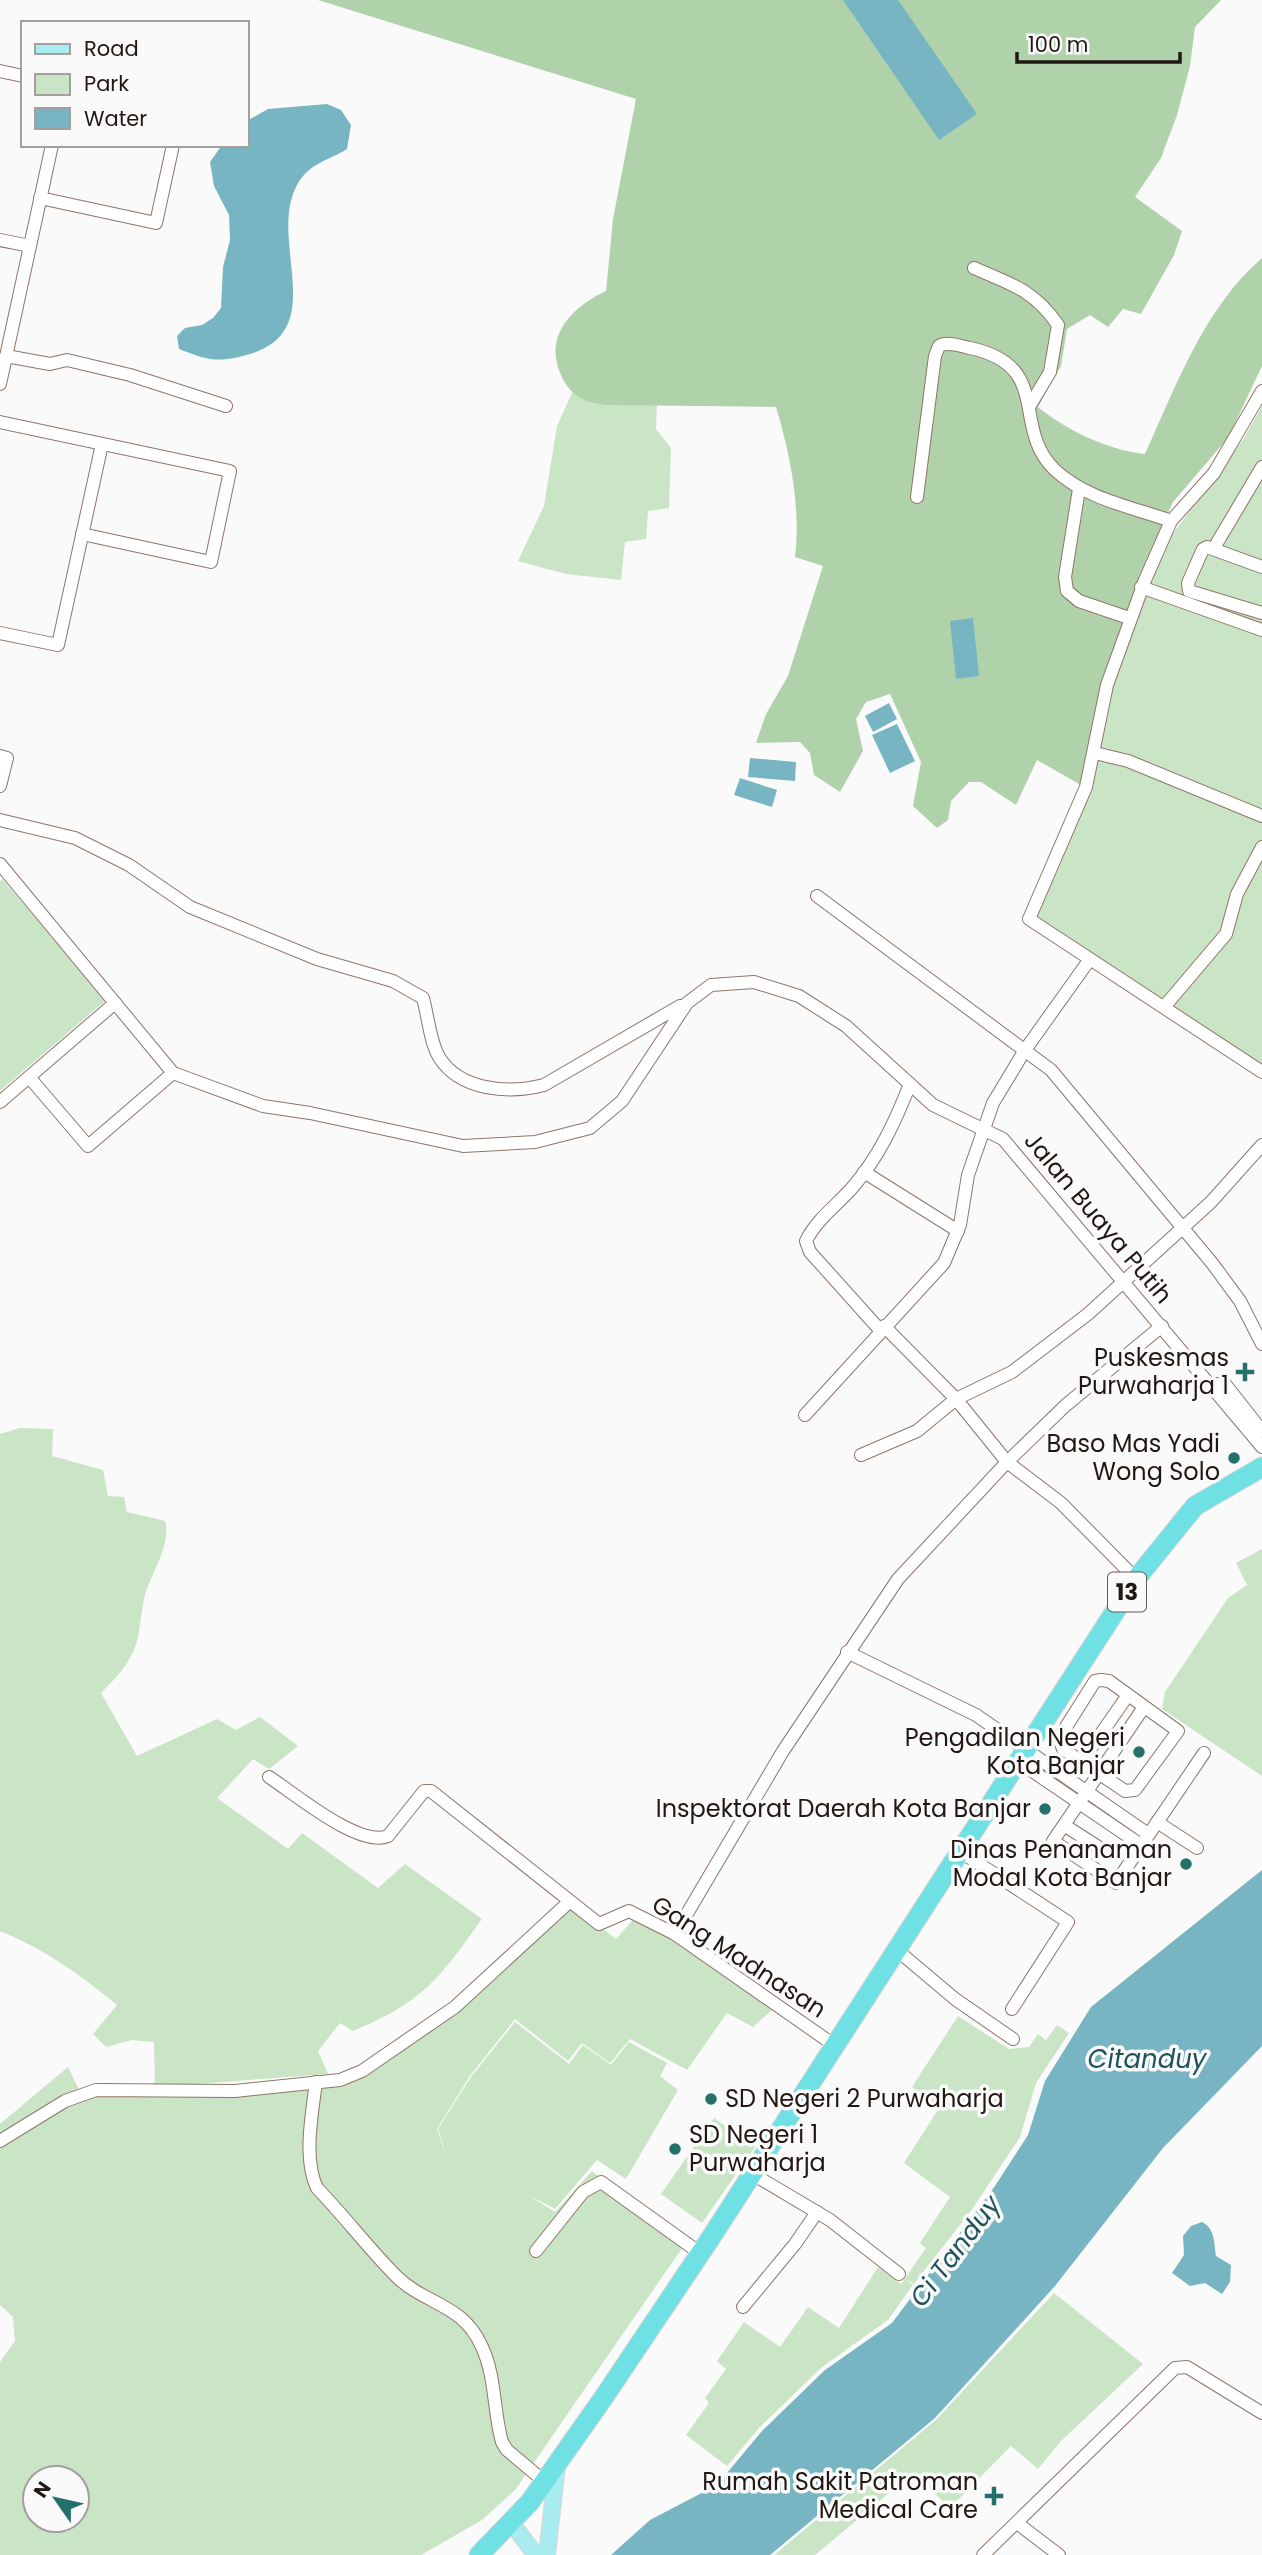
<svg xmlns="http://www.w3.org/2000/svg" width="1262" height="2555" viewBox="0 0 1262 2555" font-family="Poppins,sans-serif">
	<rect width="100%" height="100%" fill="#fafafa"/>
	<!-- green -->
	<g fill="#c9e5c5" fill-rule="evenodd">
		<path d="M 573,391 L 657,403 L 656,429 L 671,448 L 669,508 L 648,511 L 646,539 L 625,542 L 621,580 L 566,574 L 518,561 L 544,506 L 557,426 Z"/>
		<path d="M 1262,406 L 1262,1067 L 1034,918 L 1090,788 L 1115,677 L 1166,543 L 1244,438 Z"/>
		<path d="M 2,879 L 106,1000 L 0,1091 L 0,881 Z"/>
		<path d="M 20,1428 L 53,1429 L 52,1456 L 103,1470 L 108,1496 L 124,1497 L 127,1512 L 165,1521 C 172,1544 151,1573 145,1595 C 140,1613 141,1638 132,1654 C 124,1670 113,1681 101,1693 L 137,1756 L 217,1719 L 236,1730 L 260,1717 L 298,1746 L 269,1769 L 253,1759 L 217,1798 L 288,1849 L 302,1833 L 378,1888 L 405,1864 L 482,1919 C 439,1979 423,2002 353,2031 L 340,2023 L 318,2051 L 328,2074 L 155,2087 L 154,2042 L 132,2040 L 106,2047 L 93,2034 L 117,2005 C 78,1973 46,1950 0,1931 L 0,1434 Z"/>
		<path d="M 1262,1549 L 1262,1776 L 1162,1709 L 1165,1692 L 1228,1598 L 1247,1585 L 1236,1563 Z"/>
		<path d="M 573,1906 L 616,1939 L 640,1912 L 773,2009 L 753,2027 L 727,2013 L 687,2070 L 630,2039 L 610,2063 L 582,2043 L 568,2061 L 515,2019 L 470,2076 L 437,2129 L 449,2166 L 438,2129 L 471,2077 L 515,2022 L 569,2064 L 583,2045 L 611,2065 L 629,2042 L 667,2063 L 660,2076 L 678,2090 L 626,2179 L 597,2160 L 555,2209 L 528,2195 L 555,2212 L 592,2171 L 687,2241 L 515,2490 L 482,2520 L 421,2555 L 0,2555 L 0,2362 L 15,2341 L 13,2317 L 0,2305 L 0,2124 L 68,2067 L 84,2100 L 97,2096 L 236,2097 L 364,2075 L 458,2012 ZM 35,2478 L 77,2478 L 77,2520 L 35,2520 Z"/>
		<path d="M 958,2016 L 1009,2049 L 1029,2047 L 1038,2034 L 1046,2040 L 1057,2025 L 1069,2033 L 1036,2083 L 1020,2137 L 973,2208 L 914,2284 L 906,2279 L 913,2285 L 888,2320 L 822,2367 L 759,2428 L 727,2466 L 686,2435 L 709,2403 L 705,2398 L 726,2369 L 717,2361 L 744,2322 L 780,2347 L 808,2307 L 839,2328 L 878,2267 L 901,2284 L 926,2248 L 920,2243 L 950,2197 L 904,2163 L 939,2108 L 912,2087 Z"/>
		<path d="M 714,2118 L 755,2147 L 702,2223 L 661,2194 Z"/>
		<path d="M 1054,2293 L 1143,2364 L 1061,2441 L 1038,2469 L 1011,2446 L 950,2508 L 913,2473 L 815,2555 L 774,2555 L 936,2420 Z"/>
	</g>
	<!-- forest -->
	<path fill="#b0d2ab" d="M 318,0 L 1221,0 L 1195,27 L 1190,66 L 1177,115 L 1161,158 L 1135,197 L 1182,231 L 1174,255 L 1141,314 L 1123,309 L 1108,327 L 1090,315 L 1067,329 L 1061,366 L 1038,407 C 1066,430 1108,450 1145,454 C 1176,386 1204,308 1262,258 L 1262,366 L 1228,438 L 1173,502 L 1148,557 L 1103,676 L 1081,785 L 1037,760 L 1016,805 L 981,782 L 969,782 L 951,801 L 948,820 L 937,828 L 913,806 L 921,762 L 890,694 L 866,702 L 856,719 L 863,751 L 840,792 L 814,775 L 810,753 L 800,742 L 756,743 L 766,714 L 788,676 L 823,566 L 795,557 C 801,507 790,454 776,407 L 607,405 C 584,402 571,397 561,375 C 543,336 572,307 606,291 L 613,219 L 636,99 Z"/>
	<!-- water -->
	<g fill="#78b5c2">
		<path d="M 843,0 L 898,0 L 977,114 L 939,140 Z"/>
		<path d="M 327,104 L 341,110 L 351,125 L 347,149 C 328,161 309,163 297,185 C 267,240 331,330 250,354 C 218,363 210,361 179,349 L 177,336 L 185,328 L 202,325 L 213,318 L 221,308 L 223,267 L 230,240 L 229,215 L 214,186 L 210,162 L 222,145 L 247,145 L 247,121 L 268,109 Z"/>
		<path d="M 973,618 L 979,676 L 956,679 L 950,621 Z"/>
		<path d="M 889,703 L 897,719 L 873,732 L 865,716 Z"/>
		<path d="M 897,724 L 915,761 L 890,773 L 872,735 Z"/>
		<path d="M 750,758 L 796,762 L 795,781 L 748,777 Z"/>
		<path d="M 740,778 L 777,790 L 772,807 L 734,795 Z"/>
		<path d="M 1262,1870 L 1262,2046 L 1163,2148 L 1055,2286 L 935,2418 L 770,2555 L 611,2555 L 650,2520 L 717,2485 L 762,2431 L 825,2370 L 892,2323 L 995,2186 L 1028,2135 L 1045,2081 L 1091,2007 Z"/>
		<path d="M 1202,2222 C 1215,2228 1214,2243 1216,2256 L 1231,2265 L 1230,2282 L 1222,2294 L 1205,2283 L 1190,2286 L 1172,2273 L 1184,2255 L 1183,2236 L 1191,2226 Z"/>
	</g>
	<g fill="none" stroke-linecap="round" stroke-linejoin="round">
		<!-- minor casing -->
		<g stroke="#8e7568" stroke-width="14">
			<g id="minor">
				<path d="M 0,71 L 23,76"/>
				<path d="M 40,198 L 156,223 L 173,145"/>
				<path d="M 0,240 L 30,246"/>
				<path d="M 974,268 C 1011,284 1034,290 1058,325 L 1050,372 L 1029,407"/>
				<path d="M 6,356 L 50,364 L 67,360 L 130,375 L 226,406"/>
				<path d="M 0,384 L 52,145"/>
				<path d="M 0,422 L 230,471 L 211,562 L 82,534"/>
				<path d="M 1079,489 L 1065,577 L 1067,591 L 1079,601 L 1129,618"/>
				<path d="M 917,497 L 935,356 L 939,346 C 947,341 960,346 970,348 C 1054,366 1010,427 1055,470 C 1086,499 1132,507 1171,521"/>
				<path d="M 1214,548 L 1262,467"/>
				<path d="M 1262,567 L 1207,547 L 1203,549 L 1188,583 L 1189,591 L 1262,613"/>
				<path d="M 1141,587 L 1262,630"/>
				<path d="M 0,633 L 58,645 L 102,444"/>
				<path d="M 1095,753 L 1128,761 L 1262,816"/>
				<path d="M 0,756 L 7,758 L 0,786"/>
				<path d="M 0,820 L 75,838 L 129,865 L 190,907 L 317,959 L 393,981 L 423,998 C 428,1016 430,1042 439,1057 C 460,1091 509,1094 544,1085 L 680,1006"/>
				<path d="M 0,864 L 173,1073 L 263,1106 L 310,1113 L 463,1146 L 535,1142 L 590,1128 L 622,1101 L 687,1003 L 711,985 L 754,982 L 799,996 L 846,1026 L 933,1105 L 1003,1139 L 1262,1447"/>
				<path d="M 817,896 L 1051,1070 L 1212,1263 L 1240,1301 L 1262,1344"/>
				<path d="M 1090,959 L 1262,1072"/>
				<path d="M 1164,1007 L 1226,934 L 1237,894 L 1262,847"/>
				<path d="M 29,1077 L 88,1146 L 173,1073"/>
				<path d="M 0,1102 L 115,1003"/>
				<path d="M 864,1172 L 958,1231"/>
				<path d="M 884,1326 L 956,1399 L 1007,1462 L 1061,1503 L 1136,1579"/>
				<path d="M 880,1330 L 810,1252 L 806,1241 C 816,1220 837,1205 852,1188 C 879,1157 895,1122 910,1084"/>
				<path d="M 1210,1384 L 1225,1384 L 1262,1431"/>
				<path d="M 805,1415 L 944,1263 L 960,1225 L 968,1175 L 993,1103 L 1025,1050 L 1090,959 L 1029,919 L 1086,787 L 1107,685 L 1145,580 L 1171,521 L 1214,473 L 1262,391"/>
				<path d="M 861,1455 L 917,1431 L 956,1399 L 1012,1372 L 1088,1314 L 1211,1202 L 1262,1145"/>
				<path d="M 847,1652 L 976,1715 L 1148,1834"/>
				<path d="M 1101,1680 L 1109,1681 L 1178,1731 L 1135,1790 L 1125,1791 L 1063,1749 L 1059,1738 L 1095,1681 Z"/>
				<path d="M 1144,1707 L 1053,1841 L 1116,1883 L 1204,1753"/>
				<path d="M 1082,1761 L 1128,1695"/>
				<path d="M 1019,1762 L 1141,1845"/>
				<path d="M 269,1777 C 294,1793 359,1848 388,1836 L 424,1791 L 431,1791 L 599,1924 L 629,1911 L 675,1934 L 834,2045"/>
				<path d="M 1157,1822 L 1197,1848"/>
				<path d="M 1064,1825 L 1109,1854"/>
				<path d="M 961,1852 L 1068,1922 L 1012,2009"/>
				<path d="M 675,1934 L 783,1751 L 898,1579 L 1007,1462 L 1066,1405 L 1162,1326"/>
				<path d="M 897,1950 L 955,1999 L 1013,2039"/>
				<path d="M 316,2082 C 312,2114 303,2159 317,2188 C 345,2217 369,2249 396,2276 C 425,2305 463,2303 482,2347 C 496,2377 493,2410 502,2442 L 507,2450 L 545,2482"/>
				<path d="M 0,2141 L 65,2101 L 96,2090 L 235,2091 L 340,2080 L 362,2071 L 455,2007 L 569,1902"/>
				<path d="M 751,2173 L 830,2220 L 899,2274"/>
				<path d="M 536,2251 L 583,2192 L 601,2182 L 700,2253"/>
				<path d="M 743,2307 L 795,2244 L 817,2212"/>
				<path d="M 1017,2523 L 1059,2555"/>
				<path d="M 983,2555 L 1175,2368 L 1187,2367 L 1262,2413"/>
			</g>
		</g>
		<!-- major casing -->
		<g stroke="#d7d5d5" stroke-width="18">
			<g id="major">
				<path d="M 512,2524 L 536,2555"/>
				<path d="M 547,2555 L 557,2466"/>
			</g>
		</g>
		<!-- highway casing -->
		<g stroke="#d7d5d5" stroke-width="21">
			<path id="highway" d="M 479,2555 L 530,2502 L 604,2397 L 712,2236 L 1136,1579 L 1195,1506 L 1262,1467"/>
		</g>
		<!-- minor -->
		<use href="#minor" stroke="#fff" stroke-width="12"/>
		<!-- major -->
		<use href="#major" stroke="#a9ecef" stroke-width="16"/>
		<!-- highway -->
		<use href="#highway" stroke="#6fe0e4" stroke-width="19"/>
	</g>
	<!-- markers -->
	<g fill="#256f6c" stroke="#fafafa" stroke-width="2.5">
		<path d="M1241.5 1361.5h7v7h7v7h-7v7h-7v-7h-7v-7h7z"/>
		<circle cx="1234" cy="1458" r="7"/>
		<circle cx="1139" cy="1752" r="7"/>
		<circle cx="1045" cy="1809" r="7"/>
		<circle cx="1186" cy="1864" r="7"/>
		<circle cx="711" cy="2099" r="7"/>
		<circle cx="675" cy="2149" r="7"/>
		<path d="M990.5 2485.5h7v7h7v7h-7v7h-7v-7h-7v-7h7z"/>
	</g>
	<g text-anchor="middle" stroke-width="7" stroke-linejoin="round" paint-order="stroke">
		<!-- shield labels -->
		<rect fill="#fafafa" stroke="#625b58" stroke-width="2" x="1108" y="1572.5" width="38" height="39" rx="5"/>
		<g font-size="23" font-weight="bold" fill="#211713">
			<text x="1127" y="1600">13</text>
		</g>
		<!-- street labels -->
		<g font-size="24" fill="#211713" stroke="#fafafa">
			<text transform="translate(1098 1218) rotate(50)" y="8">Jalan Buaya Putih</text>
			<text transform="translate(739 1957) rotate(33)" y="8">Gang Madnasan</text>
		</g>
		<!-- poi labels -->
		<g font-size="24" fill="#211713" stroke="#fafafa" text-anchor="end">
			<text x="1229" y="1366">Puskesmas<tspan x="1229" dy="28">Purwaharja 1</tspan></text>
			<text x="1220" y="1452">Baso Mas Yadi<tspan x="1220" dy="28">Wong Solo</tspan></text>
			<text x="1125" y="1746">Pengadilan Negeri<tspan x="1125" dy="28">Kota Banjar</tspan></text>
			<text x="1031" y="1817">Inspektorat Daerah Kota Banjar</text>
			<text x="1172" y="1858">Dinas Penanaman<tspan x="1172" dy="28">Modal Kota Banjar</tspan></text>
			<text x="725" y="2107" text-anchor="start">SD Negeri 2 Purwaharja</text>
			<text x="689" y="2143" text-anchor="start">SD Negeri 1<tspan x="689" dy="28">Purwaharja</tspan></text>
			<text x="978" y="2490">Rumah Sakit Patroman<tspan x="978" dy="28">Medical Care</tspan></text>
		</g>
		<!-- water labels -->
		<g font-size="26" font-style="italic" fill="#1f545d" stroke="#fafafa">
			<text x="1147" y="2068">Citanduy</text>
			<text transform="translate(955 2251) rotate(-53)" y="9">Ci Tanduy</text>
		</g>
	</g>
	<!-- legend -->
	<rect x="21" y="21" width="228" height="126" fill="#fafafa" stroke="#a39f9e" stroke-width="2"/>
	<rect x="35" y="44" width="35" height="10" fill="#a9ecef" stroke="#a39f9e" stroke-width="2"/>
	<text x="84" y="56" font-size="21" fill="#211713">Road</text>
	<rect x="35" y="74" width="35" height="21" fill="#c9e5c5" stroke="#a39f9e" stroke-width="2"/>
	<text x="84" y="91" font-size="21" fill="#211713">Park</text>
	<rect x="35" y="108" width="35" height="21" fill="#78b5c2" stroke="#a39f9e" stroke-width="2"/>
	<text x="84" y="126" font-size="21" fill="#211713">Water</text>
	<!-- north arrow -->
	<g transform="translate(56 2499) rotate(304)"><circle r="33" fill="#fafafa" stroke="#a39f9e" stroke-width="2"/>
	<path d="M0-5L12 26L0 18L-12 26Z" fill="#256f6c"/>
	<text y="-10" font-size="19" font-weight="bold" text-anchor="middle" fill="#211713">N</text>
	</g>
	<!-- scale -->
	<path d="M1017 52v10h163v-10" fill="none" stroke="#211713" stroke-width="3.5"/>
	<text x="1028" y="52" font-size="21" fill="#211713" stroke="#fafafa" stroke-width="5" paint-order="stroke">100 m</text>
</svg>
